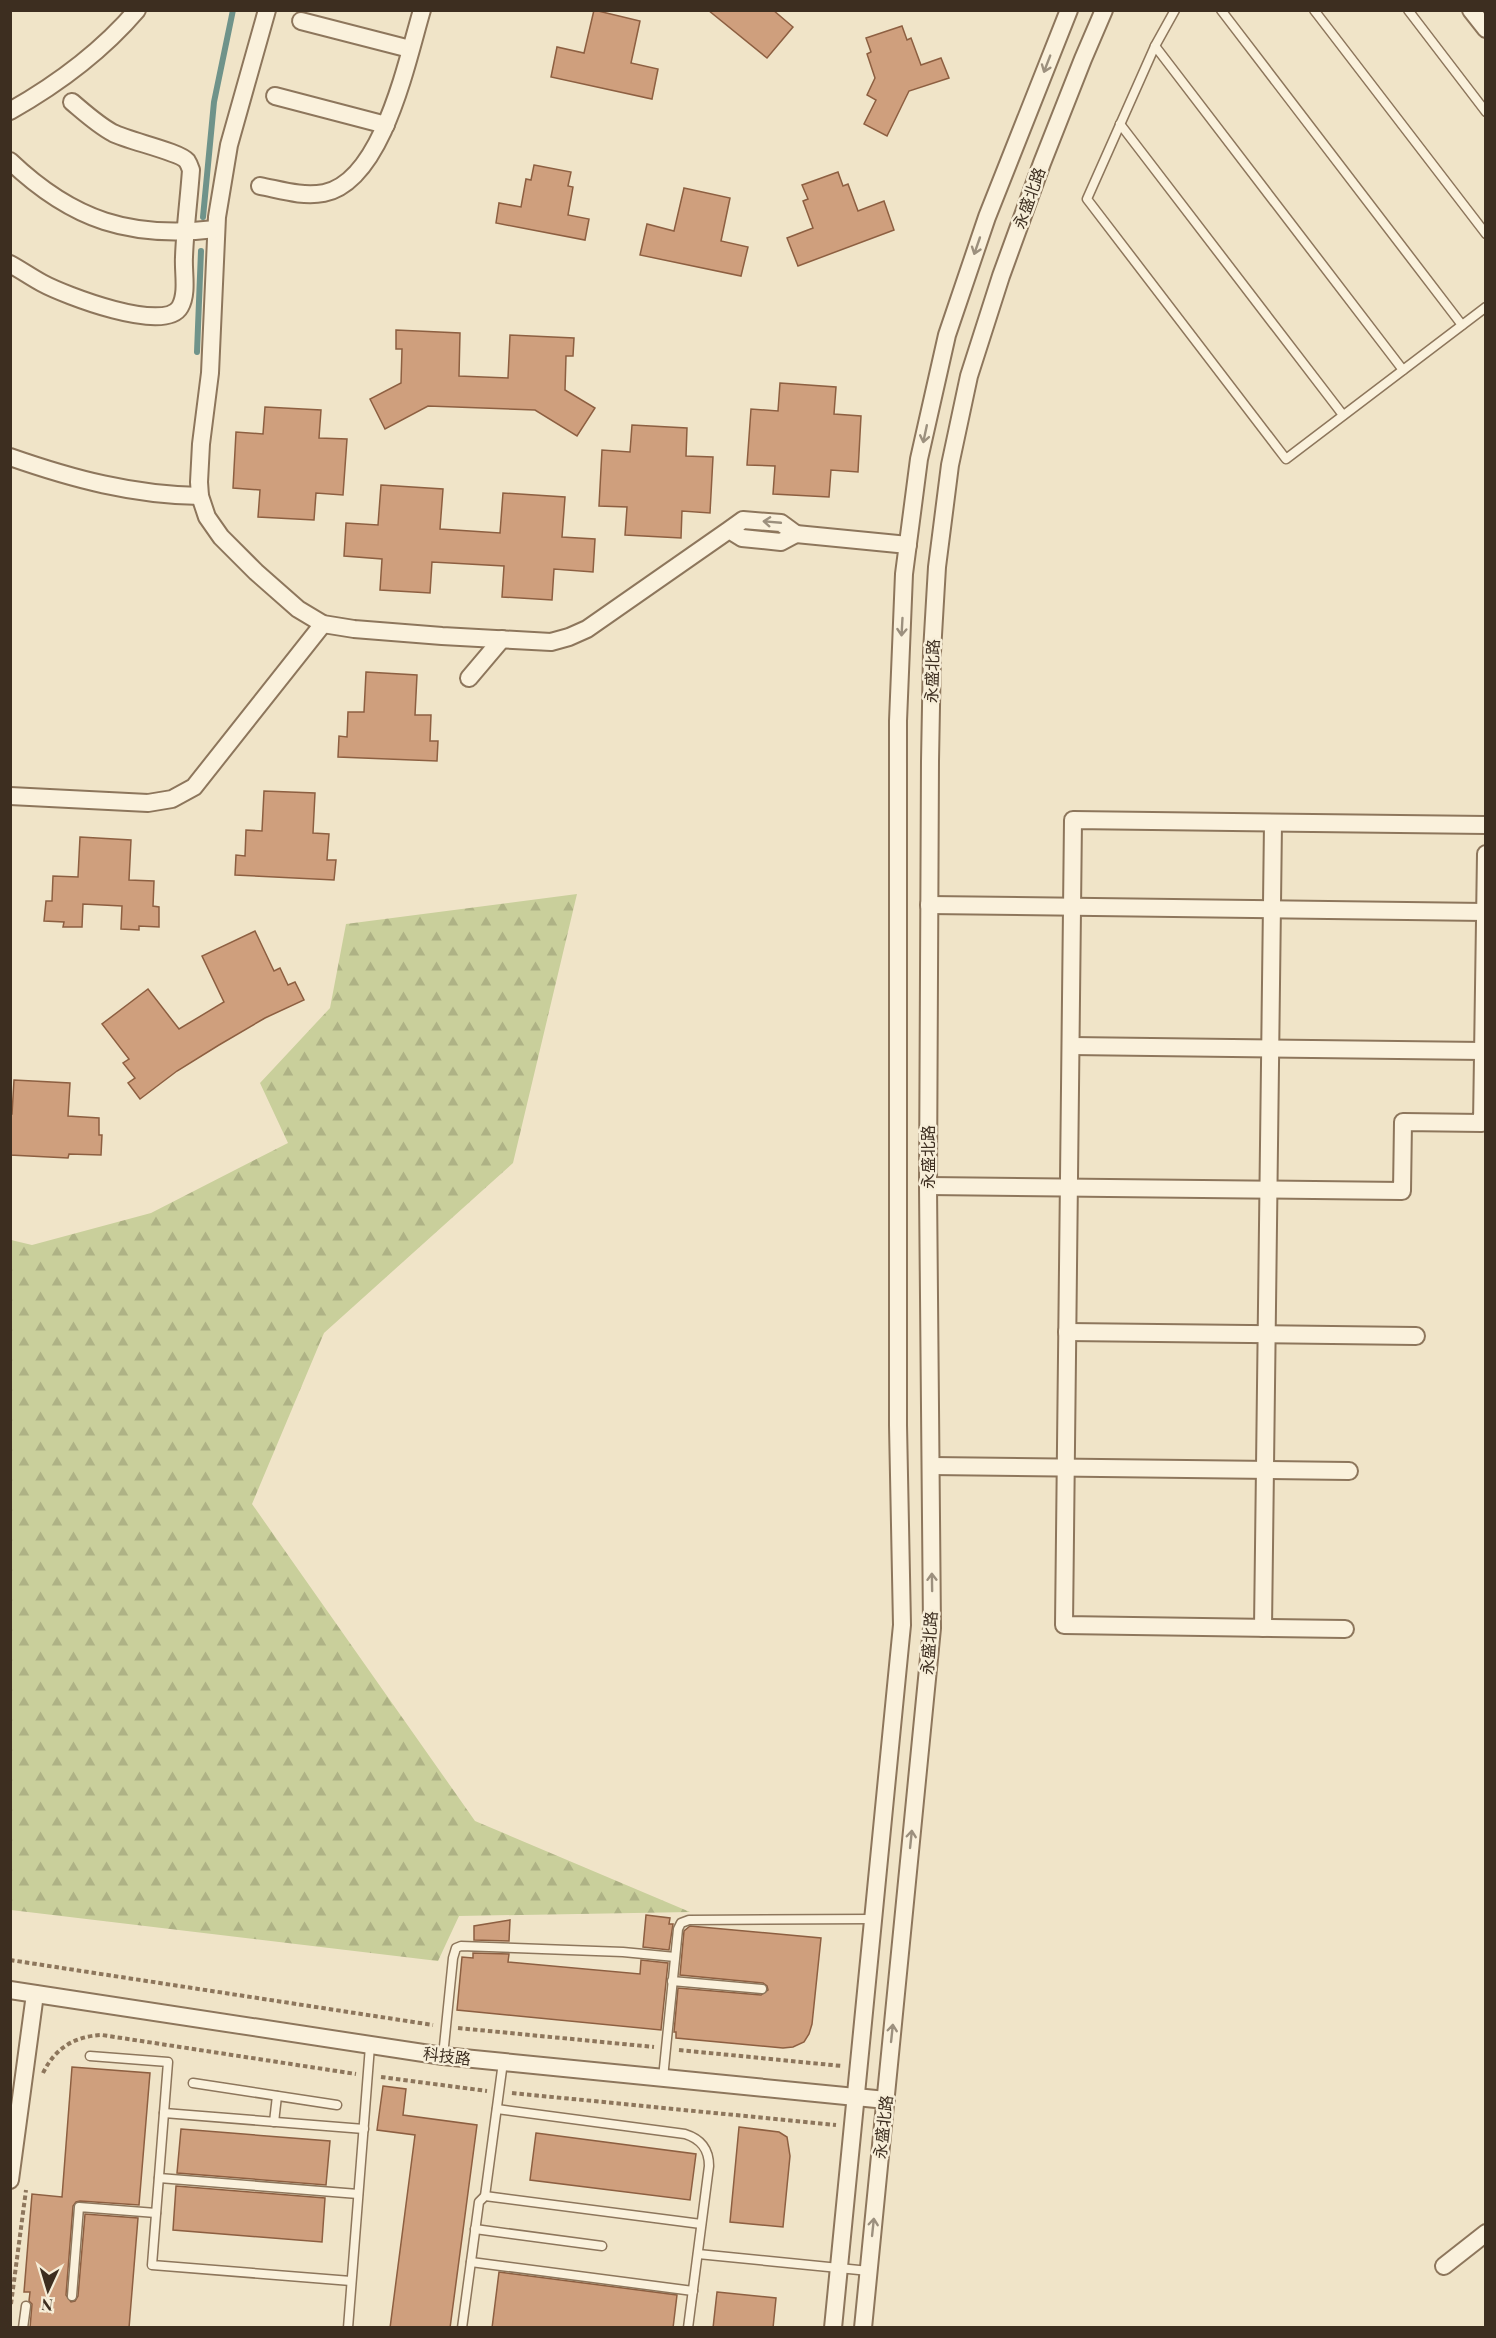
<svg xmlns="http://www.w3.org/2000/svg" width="1496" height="2338" viewBox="0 0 1496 2338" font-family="'Playfair Display','Noto Sans SC',serif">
	<defs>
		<pattern id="forest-firs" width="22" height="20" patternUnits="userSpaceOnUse" patternTransform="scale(1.5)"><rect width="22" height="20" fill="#c9cf9b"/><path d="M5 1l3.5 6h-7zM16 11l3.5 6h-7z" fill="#aeb285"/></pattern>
	</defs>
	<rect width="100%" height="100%" fill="#f0e4c8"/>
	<!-- forest -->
	<path fill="url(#forest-firs)" d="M 577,894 L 513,1163 L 324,1333 L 252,1504 L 475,1821 L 690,1912 L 459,1916 L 438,1961 L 11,1910 L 11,1240 L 32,1245 L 151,1213 L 288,1143 L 260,1083 L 330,1008 L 346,924 Z"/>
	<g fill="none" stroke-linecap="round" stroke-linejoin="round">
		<!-- stream -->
		<g stroke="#6f938a" stroke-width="6">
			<path d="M 203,217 L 214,102 L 233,10"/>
			<path d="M 197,352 L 201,251"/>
		</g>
	</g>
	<!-- building -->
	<g fill="#cf9f7d" stroke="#8d5f41" stroke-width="1.5">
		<path d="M 594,10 L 640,21 L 631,63 L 658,69 L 652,99 L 551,77 L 557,47 L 584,53 Z"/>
		<path d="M 708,10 L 773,10 L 793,27 L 767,58 Z"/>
		<path d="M 902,26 L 907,40 L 911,38 L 921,65 L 941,58 L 949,78 L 909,91 L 887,136 L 864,124 L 876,100 L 867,95 L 875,78 L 867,54 L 871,52 L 866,38 Z"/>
		<path d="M 534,165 L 571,172 L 568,186 L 573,187 L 568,215 L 589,219 L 585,240 L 496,223 L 499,203 L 521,207 L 526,179 L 531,180 Z"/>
		<path d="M 838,172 L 843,186 L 848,184 L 858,211 L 884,201 L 894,230 L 798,266 L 787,238 L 813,228 L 803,201 L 808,199 L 802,185 Z"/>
		<path d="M 684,188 L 730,198 L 721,241 L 748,247 L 741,276 L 640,255 L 647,224 L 674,231 Z"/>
		<path d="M 396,330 L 460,333 L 459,376 L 483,377 L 508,378 L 510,335 L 574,338 L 573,356 L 566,356 L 565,390 L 595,408 L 577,436 L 535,410 L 428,406 L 385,429 L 370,399 L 401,383 L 402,349 L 396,349 Z"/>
		<path d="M 780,383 L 836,387 L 834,414 L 861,416 L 858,472 L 831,470 L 829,497 L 773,494 L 775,466 L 747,465 L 751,409 L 778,411 Z"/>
		<path d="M 265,407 L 321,410 L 319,438 L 347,439 L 343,495 L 316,493 L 314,520 L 258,517 L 260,490 L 233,488 L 236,432 L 263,434 Z"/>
		<path d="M 632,425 L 687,428 L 686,456 L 713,457 L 710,513 L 682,511 L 681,538 L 625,535 L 627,507 L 599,506 L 602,450 L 630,452 Z"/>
		<path d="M 381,485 L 443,489 L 440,529 L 500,533 L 503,493 L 565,497 L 562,537 L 595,539 L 593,572 L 554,569 L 552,600 L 502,597 L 504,566 L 432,562 L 430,593 L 380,590 L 382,559 L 344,556 L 346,523 L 378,525 Z"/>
		<path d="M 366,672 L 417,675 L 415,715 L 431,715 L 430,741 L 438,741 L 437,761 L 338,757 L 339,736 L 347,737 L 348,712 L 364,712 Z"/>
		<path d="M 264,791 L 315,793 L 313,833 L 329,834 L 327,860 L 336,860 L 334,880 L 235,875 L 236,855 L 245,856 L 246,830 L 262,831 Z"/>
		<path d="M 80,837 L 131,840 L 129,880 L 154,881 L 153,906 L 159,907 L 159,927 L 139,926 L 139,930 L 121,929 L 122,906 L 83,904 L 82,927 L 63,927 L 64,922 L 44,921 L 46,901 L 52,901 L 53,876 L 78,877 Z"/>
		<path d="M 255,931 L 274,971 L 280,968 L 288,985 L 295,982 L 304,1000 L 265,1018 L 219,1045 L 177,1071 L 140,1099 L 128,1083 L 135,1078 L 123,1063 L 129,1059 L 102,1024 L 148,989 L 179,1029 L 224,1002 L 202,956 Z"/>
		<path d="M 14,1080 L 70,1083 L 68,1116 L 99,1118 L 99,1135 L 102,1135 L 101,1155 L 69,1154 L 68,1158 L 10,1155 L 10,1114 L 12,1114 Z"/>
		<path d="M 646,1915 L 670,1918 L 669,1924 L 673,1924 L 669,1950 L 643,1947 Z"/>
		<path d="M 510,1920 L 509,1941 L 474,1940 L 474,1926 Z"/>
		<path d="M 690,1926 L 821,1938 L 812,2024 L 809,2034 L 804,2042 L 793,2047 L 783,2048 L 676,2038 L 676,2032 L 674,2032 L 678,1988 L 761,1995 L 768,1990 L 767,1986 L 763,1983 L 680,1975 L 684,1931 Z"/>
		<path d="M 473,1953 L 509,1954 L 508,1962 L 640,1974 L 641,1960 L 668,1963 L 661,2030 L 457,2010 L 462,1957 L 473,1958 Z"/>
		<path d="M 72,2067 L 150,2073 L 139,2205 L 80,2201 L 76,2202 L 73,2206 L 66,2295 L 71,2302 L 75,2301 L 78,2296 L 85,2214 L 138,2218 L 129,2328 L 30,2328 L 32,2304 L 29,2301 L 30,2292 L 24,2292 L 32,2194 L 62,2197 Z"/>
		<path d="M 383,2086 L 406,2089 L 403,2115 L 477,2125 L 450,2328 L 390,2328 L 415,2135 L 377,2130 Z"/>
		<path d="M 739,2127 L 779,2132 L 787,2137 L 790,2156 L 783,2227 L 730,2222 Z"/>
		<path d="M 181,2129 L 330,2141 L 326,2185 L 177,2173 Z"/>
		<path d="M 536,2133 L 696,2154 L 690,2200 L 530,2180 Z"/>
		<path d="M 176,2186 L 325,2198 L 322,2242 L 173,2230 Z"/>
		<path d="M 499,2272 L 677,2295 L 673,2328 L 492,2328 Z"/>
		<path d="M 717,2292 L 776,2298 L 773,2328 L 713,2328 Z"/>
	</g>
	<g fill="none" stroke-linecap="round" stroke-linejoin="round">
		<!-- service casing -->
		<g stroke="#8d765c" stroke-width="11">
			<g id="service">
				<path d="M 1175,10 L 1155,46 L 1087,199 L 1286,459 L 1486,307"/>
				<path d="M 1221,10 L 1462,325"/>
				<path d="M 1314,10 L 1486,234"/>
				<path d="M 1408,10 L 1486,112"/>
				<path d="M 1155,46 L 1403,370"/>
				<path d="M 1120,124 L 1343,415"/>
				<path d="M 672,1981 L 762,1989"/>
				<path d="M 90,2056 L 168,2062 L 152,2265 L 351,2281"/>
				<path d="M 443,2056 L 453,1958 L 456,1948 L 461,1946 L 623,1952 L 675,1957"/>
				<path d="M 663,2078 L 678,1929 L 681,1923 L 689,1920 L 873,1919"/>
				<path d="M 193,2083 L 337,2105"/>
				<path d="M 497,2109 L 685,2134 C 701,2139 709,2149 709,2166 L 688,2328"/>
				<path d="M 164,2113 L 364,2129"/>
				<path d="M 274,2122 L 277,2096"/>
				<path d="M 159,2178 L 358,2194"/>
				<path d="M 485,2196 L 503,2062"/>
				<path d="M 475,2229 L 602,2246"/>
				<path d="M 698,2254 L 869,2271"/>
				<path d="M 471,2262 L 693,2291"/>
				<path d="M 72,2296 L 79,2207 L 156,2213"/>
				<path d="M 23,2328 L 26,2306"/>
				<path d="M 348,2328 L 370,2046"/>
				<path d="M 462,2328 L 479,2202 L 485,2196 L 701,2224"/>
			</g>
		</g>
		<!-- minor casing -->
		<g stroke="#8d765c" stroke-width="20">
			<g id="minor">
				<path d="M 267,10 L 229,145 L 217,217 L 210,373 L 201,444 L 199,482 L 200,496 L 207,517 L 221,537 L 256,572 L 298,609 L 323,624 L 354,629 L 442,636 L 551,642 L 569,637 L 587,629 L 729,530 L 743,520 L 781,523 L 796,534 L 781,542 L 742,538 L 729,530"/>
				<path d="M 1471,10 L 1486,29"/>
				<path d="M 301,21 L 410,49"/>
				<path d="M 275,96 L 386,125"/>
				<path d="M 10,111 C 56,85 102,51 137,10"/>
				<path d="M 10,161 C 73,221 131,239 216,229"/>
				<path d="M 260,186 C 281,190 302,197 324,193 C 383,181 407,60 422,10"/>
				<path d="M 10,264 C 21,270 31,277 42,283 C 64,295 165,334 180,307 C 188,293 183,272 184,257 C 185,228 189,199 191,170 C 190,167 189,164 187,161 C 180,152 129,141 113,133 C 98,125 85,113 72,102"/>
				<path d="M 10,457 C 73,479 133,495 200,496"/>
				<path d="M 796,534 L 908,545"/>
				<path d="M 469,678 L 502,639"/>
				<path d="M 10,796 L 148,803 L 172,799 L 194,787 L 323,624"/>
				<path d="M 929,905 L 1485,912"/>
				<path d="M 1071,1046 L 1483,1051"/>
				<path d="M 928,1186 L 1402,1191 L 1403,1122 L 1482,1123 L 1486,854"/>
				<path d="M 1067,1332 L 1416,1336"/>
				<path d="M 931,1466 L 1349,1471"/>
				<path d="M 1263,1628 L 1273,823"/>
				<path d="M 1345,1629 L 1064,1625 L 1073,820 L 1486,825"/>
				<path d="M 10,1990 L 443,2056 L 886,2100"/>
				<path d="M 10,2180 L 35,1994"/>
				<path d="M 1444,2266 L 1486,2233"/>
				<path d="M 833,2328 L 902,1625 L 898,1425 L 898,721 L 904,574 L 919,459 L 947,335 L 987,217 L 1069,10"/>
				<path d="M 863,2328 L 932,1628 L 928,1186 L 930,761 L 932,652 L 937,567 L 950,465 L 969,376 L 1001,276 L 1042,163 L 1083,59 L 1104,10"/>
			</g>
		</g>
		<!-- path -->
		<g stroke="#8d765c" stroke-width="4" stroke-dasharray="4.5 3" stroke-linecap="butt">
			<path d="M 10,1960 L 433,2025"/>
			<path d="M 458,2028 L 654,2047"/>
			<path d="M 679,2050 L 842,2066"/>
			<path d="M 43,2073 C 55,2048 75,2036 102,2035 L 356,2074"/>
			<path d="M 381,2077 L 487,2091"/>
			<path d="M 512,2093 L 836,2125"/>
			<path d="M 11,2304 L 26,2190"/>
		</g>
		<!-- service -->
		<use href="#service" stroke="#faf1dc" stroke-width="8"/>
		<!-- minor -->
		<use href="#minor" stroke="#faf1dc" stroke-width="16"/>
	</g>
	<!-- one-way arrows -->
	<defs><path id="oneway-shaft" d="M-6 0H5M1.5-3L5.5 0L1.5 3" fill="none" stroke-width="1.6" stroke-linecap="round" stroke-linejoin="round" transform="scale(1.5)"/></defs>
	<g stroke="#9c907e">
		<use href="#oneway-shaft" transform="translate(1047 64) rotate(111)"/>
		<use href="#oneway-shaft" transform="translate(977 246) rotate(109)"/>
		<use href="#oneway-shaft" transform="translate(925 434) rotate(102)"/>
		<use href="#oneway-shaft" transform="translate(772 522) rotate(-175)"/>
		<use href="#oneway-shaft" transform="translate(902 627) rotate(93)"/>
		<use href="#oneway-shaft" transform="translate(932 1582) rotate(-91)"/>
		<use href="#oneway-shaft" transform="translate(911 1839) rotate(-84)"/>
		<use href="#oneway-shaft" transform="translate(892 2033) rotate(-84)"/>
		<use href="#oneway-shaft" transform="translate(873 2227) rotate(-84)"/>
	</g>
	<g text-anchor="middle" stroke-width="5" stroke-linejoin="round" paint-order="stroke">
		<!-- street labels -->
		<g font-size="16" fill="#3d2e20" stroke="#f7eed8">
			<text transform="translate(1029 198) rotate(-70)" y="6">永盛北路</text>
			<text transform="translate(932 671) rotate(-88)" y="6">永盛北路</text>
			<text transform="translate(928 1157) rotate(-90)" y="6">永盛北路</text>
			<text transform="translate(929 1643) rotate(-86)" y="6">永盛北路</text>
			<text transform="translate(447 2056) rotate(7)" y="6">科技路</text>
			<text transform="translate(883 2127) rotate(-84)" y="6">永盛北路</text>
		</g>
	</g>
	<!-- border -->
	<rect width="1496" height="2338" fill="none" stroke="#3d2e20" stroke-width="24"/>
	<!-- north arrow -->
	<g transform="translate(48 2290) rotate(184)" stroke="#f7eed8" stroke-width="4.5" paint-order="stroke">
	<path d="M0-4.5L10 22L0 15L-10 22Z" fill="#3d2e20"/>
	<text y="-9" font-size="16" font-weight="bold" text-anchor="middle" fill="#3d2e20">N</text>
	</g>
</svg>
